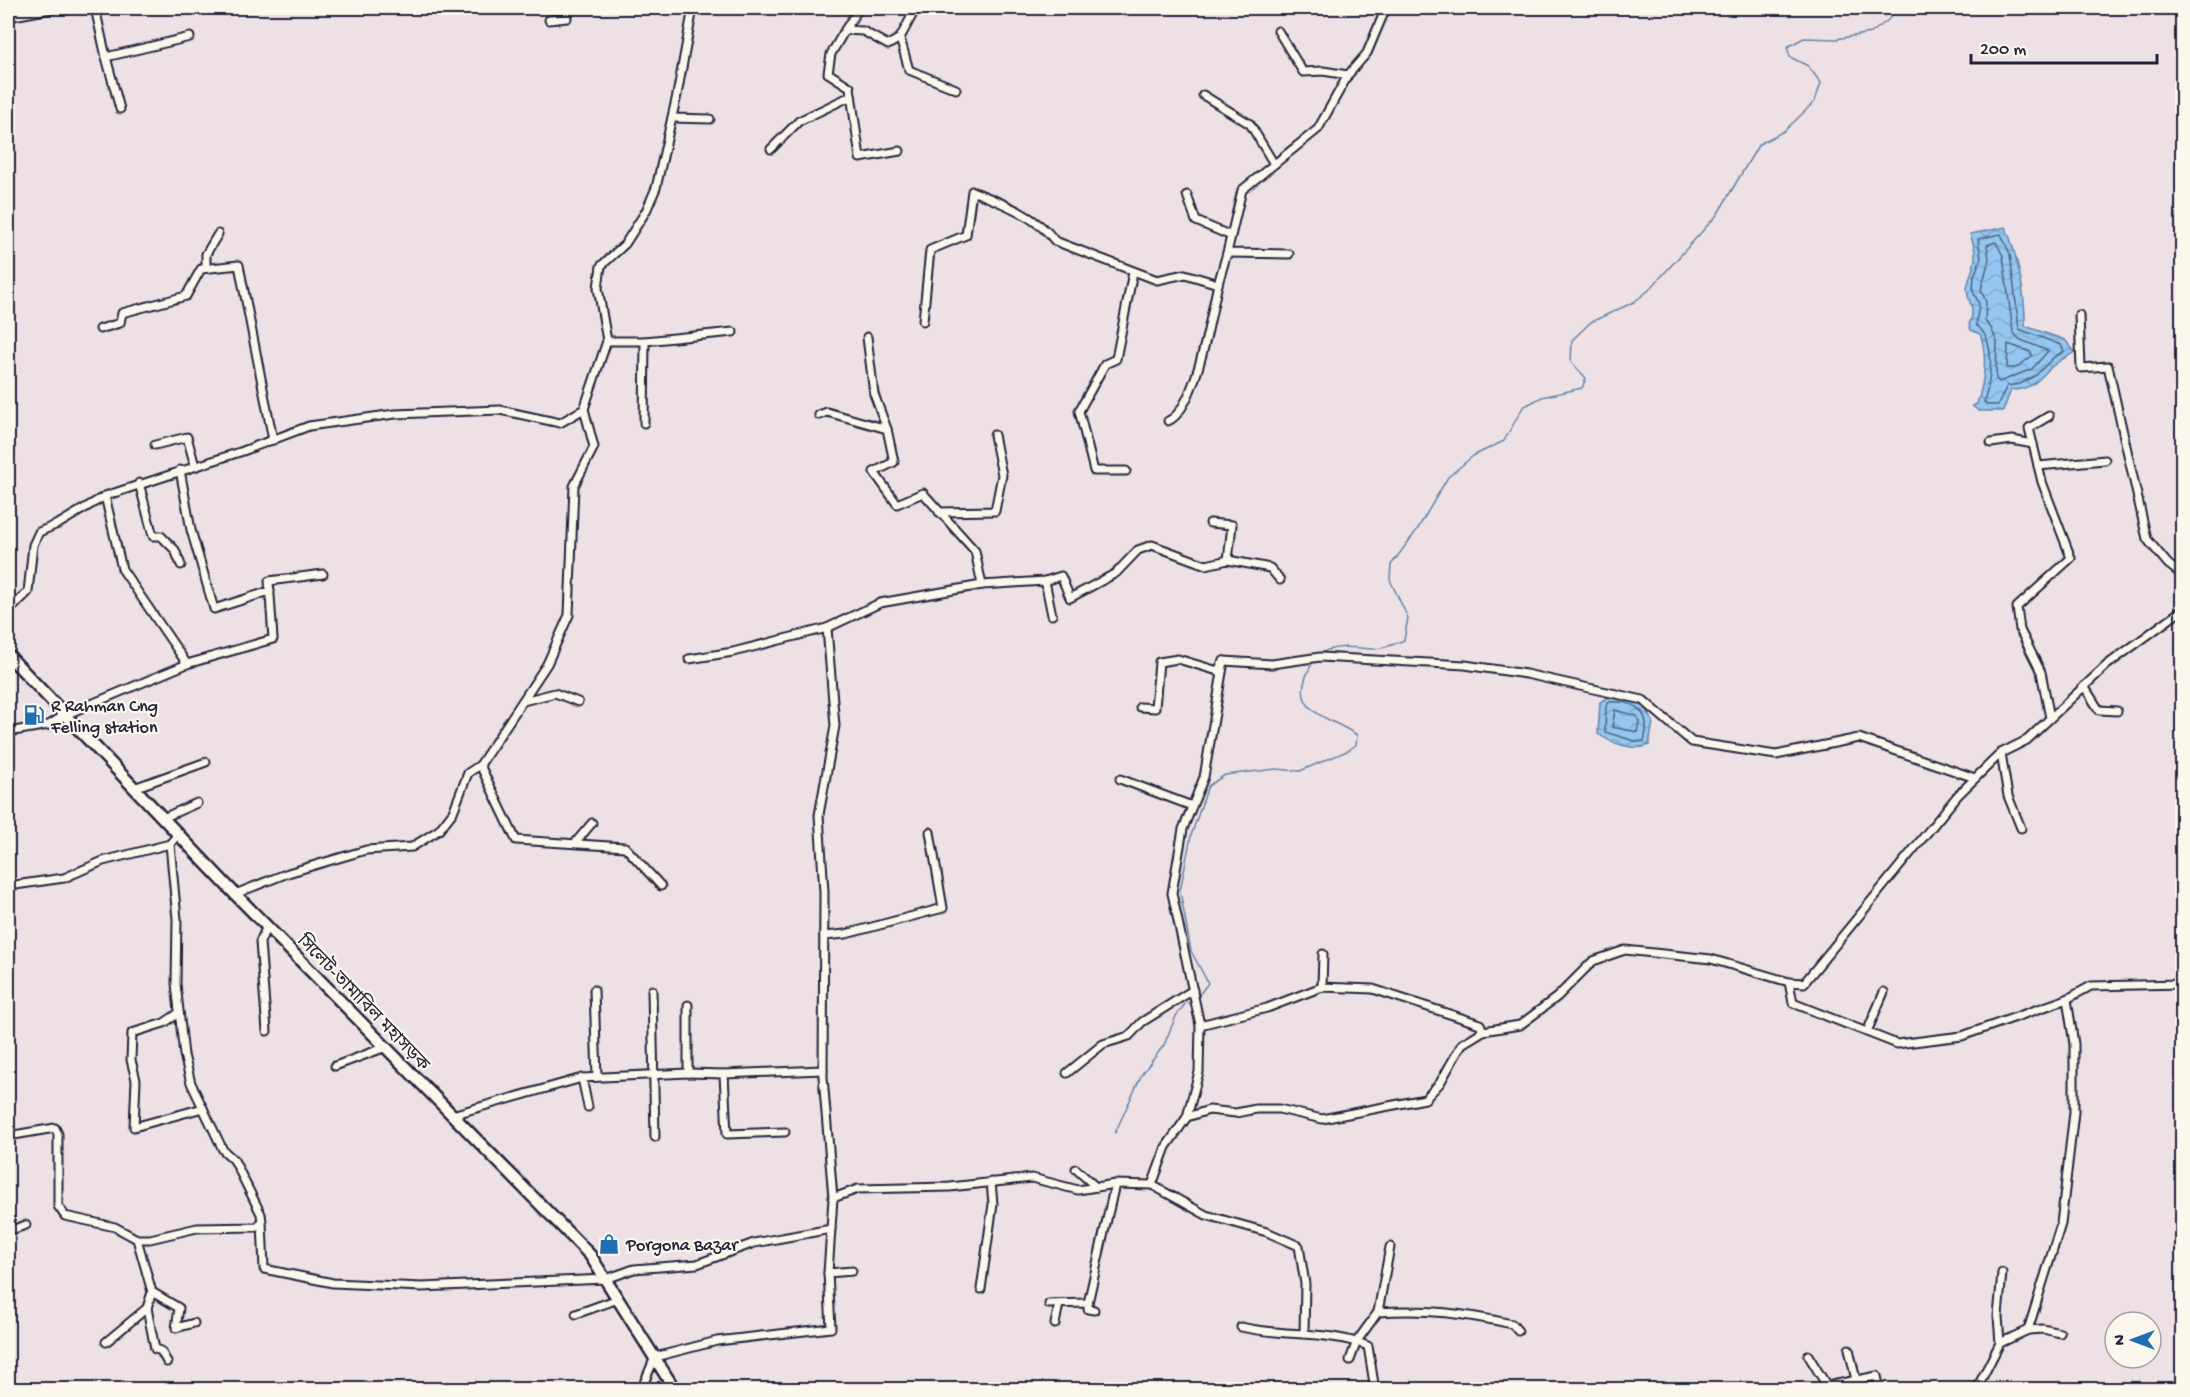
<svg xmlns="http://www.w3.org/2000/svg" width="2190" height="1397" viewBox="0 0 2190 1397" font-family="'Gochi Hand','Noto Sans Bengali',sans-serif">
	<defs>
		<pattern id="water-waves" width="16" height="10" patternUnits="userSpaceOnUse" patternTransform="scale(1.5)"><rect width="16" height="10" fill="#93c6f0"/><path d="M0 5q4-4 8 0t8 0" fill="none" stroke="#7eaacf"/></pattern>
	</defs>
	<rect width="100%" height="100%" fill="#eee1e6"/>
	<filter id="ink" filterUnits="userSpaceOnUse"><feTurbulence type="fractalNoise" baseFrequency=".0167" numOctaves="2"/><feDisplacementMap in="SourceGraphic" scale="12" xChannelSelector="R" yChannelSelector="G"/><feConvolveMatrix kernelMatrix="1 2 1 2 8 2 1 2 1" color-interpolation-filters="sRGB"/></filter>
	<g filter="url(#ink)">
		<!-- water -->
		<g fill="url(#water-waves)" stroke="#6684a8" stroke-width="1.5">
			<path d="M 2006,227 C 2017,255 2026,295 2025,326 L 2065,340 L 2075,352 C 2069,356 2063,358 2058,362 C 2040,374 2037,390 2011,390 L 2003,411 L 1979,411 L 1972,406 L 1977,404 C 1984,383 1988,354 1980,334 L 1971,330 L 1969,325 C 1977,303 1967,305 1967,289 C 1968,277 1975,268 1975,257 C 1976,250 1972,240 1970,234 Z"/>
			<path d="M 1611,695 L 1645,705 L 1653,722 L 1649,745 C 1635,752 1611,743 1598,734 L 1600,702 Z"/>
		</g>
		<g fill="none" stroke-linecap="round" stroke-linejoin="round">
			<!-- shore -->
			<g stroke="#4f6483" stroke-width="1.5">
				<path d="M 2001,234 L 2010,254 L 2019,329 L 2061,345 L 2064,351 L 2053,358 L 2036,375 L 2020,384 L 2007,386 L 1998,405 L 1987,405 L 1984,402 C 1991,380 1997,340 1976,325 L 1979,304 L 1973,291 L 1974,276 L 1981,258 L 1978,239 Z"/>
				<path d="M 1996,242 L 2003,256 L 2013,332 L 2019,339 L 2048,351 L 2032,369 L 1999,382 L 1996,379 L 1997,342 L 1991,328 L 1985,321 L 1986,302 L 1981,290 L 1989,259 L 1987,245 Z"/>
				<path d="M 2008,344 L 2031,352 L 2032,356 L 2016,368 L 2007,368 Z"/>
				<path d="M 1609,702 C 1637,700 1652,713 1644,741 L 1638,742 L 1605,732 L 1606,706 Z"/>
				<path d="M 1615,710 L 1637,716 L 1639,722 L 1637,732 L 1612,727 Z"/>
			</g>
			<!-- stream -->
			<g stroke="#6684a8" stroke-width="1.5">
				<path d="M 1321,653 C 1337,644 1355,648 1372,649 C 1382,649 1395,644 1404,640 L 1408,618 L 1390,580 L 1391,565 L 1417,530 L 1448,477 L 1473,456 L 1504,441 L 1523,407 L 1542,397 L 1582,388 L 1586,378 L 1571,362 L 1572,340 L 1591,322 L 1634,302 L 1649,290 L 1717,215 L 1759,144 L 1784,131 L 1797,119 L 1815,101 L 1821,83 L 1808,66 L 1790,57 L 1787,47 L 1804,38 L 1836,39 L 1871,33 L 1888,20 L 1897,8"/>
				<path d="M 1196,999 L 1208,983 L 1191,951 L 1180,891 L 1191,836 L 1208,786 L 1225,775 L 1276,769 L 1300,771 L 1347,751 L 1356,745 L 1357,735 C 1325,714 1283,712 1314,660"/>
				<path d="M 1115,1133 L 1142,1074 L 1164,1045 L 1176,1016 L 1185,1004 L 1192,1001"/>
			</g>
			<!-- minor casing -->
			<g stroke="#22223b" stroke-width="11">
				<g id="minor">
					<path d="M 95,8 L 106,57 L 190,37"/>
					<path d="M 859,8 L 845,30 L 863,31 L 888,45 L 900,38 L 916,8"/>
					<path d="M 8,17 L 56,8"/>
					<path d="M 549,20 L 567,18 L 566,8"/>
					<path d="M 845,30 L 831,54 L 828,73 L 850,87 L 860,158 L 900,151"/>
					<path d="M 1278,31 L 1303,72 L 1323,71 L 1348,75"/>
					<path d="M 900,38 L 909,70 L 956,89"/>
					<path d="M 106,57 L 120,109"/>
					<path d="M 1203,95 L 1250,124 L 1274,164"/>
					<path d="M 672,118 L 710,119"/>
					<path d="M 771,149 L 799,121 L 851,96"/>
					<path d="M 1187,195 L 1196,221 L 1229,235"/>
					<path d="M 1289,254 L 1227,253 L 1242,190 L 1318,129 L 1348,75 L 1367,53 L 1386,8"/>
					<path d="M 206,268 L 206,254 L 218,234"/>
					<path d="M 2079,315 L 2081,368 L 2108,366 L 2147,539 L 2168,564 L 2182,575"/>
					<path d="M 923,321 L 930,250 L 966,235 L 972,191 C 1000,202 1037,216 1055,241 L 1157,280 L 1185,274 L 1218,284 L 1227,253"/>
					<path d="M 100,329 L 120,323 L 122,313 L 186,296 L 201,269 L 239,265 L 273,440"/>
					<path d="M 867,337 L 874,394 L 887,429"/>
					<path d="M 607,341 L 645,341 L 733,332"/>
					<path d="M 819,415 L 827,412 L 887,429 L 894,462 L 874,472 L 897,504 L 923,493 L 975,551 L 982,585 L 1045,581 L 1061,576 L 1070,598 L 1116,573 L 1138,550 L 1152,545 L 1206,565 L 1228,560 L 1270,568 L 1280,580"/>
					<path d="M 2049,416 L 2029,428 L 2042,482 L 2071,558 L 2017,607 L 2020,630 L 2041,672 L 2050,718"/>
					<path d="M 1168,421 C 1196,410 1211,313 1218,284"/>
					<path d="M 644,423 L 645,341"/>
					<path d="M 1991,443 L 2012,440 L 2033,444"/>
					<path d="M 155,445 L 187,437 L 195,466"/>
					<path d="M 2038,466 L 2105,460"/>
					<path d="M 180,470 L 191,530 L 214,609 L 270,591"/>
					<path d="M 1126,471 L 1094,471 L 1079,411 L 1105,364 L 1116,359 L 1133,272"/>
					<path d="M 139,483 L 153,536 L 161,536 L 175,550 L 181,565"/>
					<path d="M 105,496 L 122,569 L 187,664"/>
					<path d="M 939,512 L 995,511 L 1002,475 L 994,435"/>
					<path d="M 1210,523 L 1232,525 L 1228,560"/>
					<path d="M 1045,581 L 1052,615"/>
					<path d="M 2182,610 L 2107,665 L 2027,740 L 2001,753 L 1958,795 L 1804,983 L 1789,982 L 1793,1003 L 1897,1044 L 1962,1036 L 2067,999 L 2091,986 L 2182,984"/>
					<path d="M 8,612 L 28,592 L 33,545 L 39,532 L 60,523 L 105,496 L 243,451 L 309,426 L 395,414 L 500,410 L 560,423 L 584,409"/>
					<path d="M 689,659 L 733,652 L 827,628 L 880,603 L 982,585"/>
					<path d="M 1224,661 L 1272,664 L 1320,657 L 1465,665 L 1526,674 L 1643,700 L 1692,742 L 1776,755 L 1859,738 L 1975,778"/>
					<path d="M 2084,686 L 2099,710 L 2117,711"/>
					<path d="M 523,701 L 555,693 L 578,702"/>
					<path d="M 1140,707 L 1155,708 L 1159,662 L 1178,659 L 1218,671 L 1221,665"/>
					<path d="M 8,732 L 49,725 L 65,715 L 187,664 L 273,639 L 269,581 L 323,574"/>
					<path d="M 2001,753 L 2008,796 L 2021,828"/>
					<path d="M 480,765 L 516,840 L 625,847 L 661,886"/>
					<path d="M 1120,779 L 1192,806"/>
					<path d="M 134,788 L 206,762"/>
					<path d="M 163,818 L 197,803"/>
					<path d="M 575,843 L 592,823"/>
					<path d="M 8,886 L 64,878 L 103,861 L 170,844 L 178,834"/>
					<path d="M 235,894 L 288,873 L 366,850 L 412,847 L 439,830 L 453,812 L 468,773 L 480,765 L 547,664 L 569,615 L 574,486 L 594,447 L 584,409 L 607,341 L 598,288 L 601,266 L 625,244 L 646,211 L 656,188 L 677,95 L 693,8"/>
					<path d="M 267,926 L 260,942 L 267,1031"/>
					<path d="M 824,936 L 846,934 L 943,908 L 930,832"/>
					<path d="M 1322,987 L 1323,954"/>
					<path d="M 594,990 L 597,1077"/>
					<path d="M 652,990 L 655,1137"/>
					<path d="M 179,1013 L 164,1023 L 132,1033 L 131,1060 L 136,1080 L 134,1127 L 203,1108"/>
					<path d="M 1200,1025 L 1172,893 L 1183,829 L 1204,777 L 1224,661"/>
					<path d="M 1867,1032 L 1884,992"/>
					<path d="M 335,1066 L 386,1047"/>
					<path d="M 688,1073 L 724,1074 L 727,1134 L 785,1132"/>
					<path d="M 1067,1073 L 1103,1044 L 1129,1036 L 1142,1022 L 1193,990"/>
					<path d="M 724,1074 L 823,1070"/>
					<path d="M 582,1078 L 688,1073 L 688,1005"/>
					<path d="M 452,1115 L 582,1078 L 588,1107"/>
					<path d="M 1187,1117 L 1209,1110 L 1236,1113 L 1256,1109 L 1279,1109 L 1322,1119 L 1425,1099 L 1440,1083 L 1462,1044 L 1483,1031 L 1520,1025 L 1557,997 L 1593,961 L 1625,950 L 1711,959 L 1789,982"/>
					<path d="M 8,1136 L 55,1128 L 58,1134 L 58,1206 L 65,1216 L 115,1227 L 137,1239 L 150,1239 L 197,1228 L 258,1227 L 262,1222 L 261,1214 L 234,1160 L 223,1150 L 191,1083 L 184,1055 L 176,984 L 177,919 L 170,844"/>
					<path d="M 1076,1169 L 1096,1187"/>
					<path d="M 1152,1185 L 1166,1147 L 1187,1117 L 1199,1072 L 1200,1025 L 1267,1008 L 1322,987 L 1373,989 L 1480,1024 L 1483,1031"/>
					<path d="M 833,1198 L 858,1189 L 950,1187 L 1032,1178 L 1078,1190 L 1115,1184 L 1152,1185 L 1206,1215 L 1267,1232 L 1299,1246 L 1305,1284 L 1304,1333"/>
					<path d="M 262,1222 L 264,1269 L 333,1283 L 422,1287 L 606,1279 L 634,1269 L 697,1264 L 754,1243 L 831,1229 L 833,1198 L 823,1077 L 824,892 L 819,815 L 835,726 L 827,628"/>
					<path d="M 831,1229 L 828,1273 L 852,1271"/>
					<path d="M 8,1231 L 26,1225"/>
					<path d="M 137,1239 L 152,1292"/>
					<path d="M 1390,1247 L 1378,1312 C 1428,1309 1462,1313 1512,1324 L 1518,1331"/>
					<path d="M 981,1289 L 993,1204 L 991,1182"/>
					<path d="M 1088,1303 L 1088,1309 L 1094,1310"/>
					<path d="M 1049,1304 L 1088,1303 L 1115,1184"/>
					<path d="M 576,1314 L 618,1299"/>
					<path d="M 1055,1324 L 1059,1304"/>
					<path d="M 1241,1327 C 1283,1337 1328,1330 1368,1346 L 1375,1390"/>
					<path d="M 2028,1330 L 2043,1329 L 2060,1333"/>
					<path d="M 106,1342 L 147,1308"/>
					<path d="M 2000,1343 L 1998,1316 L 2002,1273"/>
					<path d="M 1849,1349 L 1856,1380"/>
					<path d="M 1808,1355 L 1827,1386 L 1877,1376 L 1880,1390"/>
					<path d="M 1350,1360 L 1357,1341 L 1378,1312"/>
					<path d="M 167,1362 L 161,1351 L 155,1349 L 147,1308 L 152,1292 L 179,1308 L 176,1328 L 194,1323"/>
					<path d="M 641,1390 L 655,1357 L 717,1341 L 831,1328 L 828,1273"/>
					<path d="M 1976,1390 L 2000,1343 L 2028,1330 L 2061,1224 L 2074,1112 L 2074,1044 L 2067,999"/>
				</g>
			</g>
			<!-- highway casing -->
			<g stroke="#22223b" stroke-width="15">
				<path id="highway" d="M 8,655 L 235,894 L 590,1255 L 675,1390"/>
			</g>
			<!-- minor -->
			<use href="#minor" stroke="#fbf7ec" stroke-width="7"/>
			<!-- highway -->
			<use href="#highway" stroke="#fbf7ec" stroke-width="10"/>
		</g>
	</g>
	<!-- icons -->
	<defs>
		<g id="fuel-bare" transform="scale(1.62)"><path d="M-5.5-6h7V0h2V4h1.3V-2.5L3-4.5l.8-.8L6-3V5H2.5V1h-1V6h-7ZM-4.2-4.7v3.2H.2V-4.7Z" fill="#1f6fb2" stroke="#fbf7ec" stroke-width="2.5" paint-order="stroke"/></g>
		<g id="shop-bare" transform="scale(1.62)"><path d="M-5-2.5h2.3a2.7 3.5 0 0 1 5.4 0H5L5.5 6h-11ZM-1.5-2.5h3a1.5 2.3 0 0 0-3 0Z" fill="#1f6fb2" stroke="#fbf7ec" stroke-width="2.5" paint-order="stroke"/></g>
	</defs>
	<g fill-rule="evenodd">
		<use href="#fuel-bare" x="34" y="715"/>
		<use href="#shop-bare" x="609" y="1244"/>
	</g>
	<g text-anchor="middle" stroke-width="4.5" stroke-linejoin="round" paint-order="stroke">
		<!-- poi labels -->
		<g font-size="18" fill="#22223b" stroke="#fbf7ec" text-anchor="start">
			<text x="51" y="711">R Rahman Cng<tspan x="51" dy="21">Felling station</tspan></text>
			<text x="626" y="1250">Porgona Bazar</text>
		</g>
		<!-- street labels -->
		<g font-size="18" fill="#22223b" stroke="#fbf7ec">
			<text transform="translate(364 1002) rotate(46)" y="6">সিলেট-তামাবিল মহাসড়ক</text>
		</g>
	</g>
	<!-- margin -->
	<rect width="2190" height="1397" fill="none" stroke="#fbf7ec" stroke-width="30"/>
	<rect x="15" y="15" width="2160" height="1367" fill="none" stroke="#22223b" stroke-width="2" filter="url(#ink)"/>
	<!-- north arrow -->
	<g transform="translate(2133 1340) rotate(270)"><circle r="28" fill="#fbf7ec" stroke="#a4a2a5" stroke-width="1.5"/>
	<path d="M0-4.5L10 22L0 15L-10 22Z" fill="#1f6fb2"/>
	<text y="-9" font-size="16" font-weight="bold" text-anchor="middle" fill="#22223b">N</text>
	</g>
	<!-- scale -->
	<path d="M1971 54v9h186v-9" fill="none" stroke="#22223b" stroke-width="3"/>
	<text x="1980" y="54" font-size="18" fill="#22223b" stroke="#fbf7ec" stroke-width="4.5" paint-order="stroke">200 m</text>
</svg>
